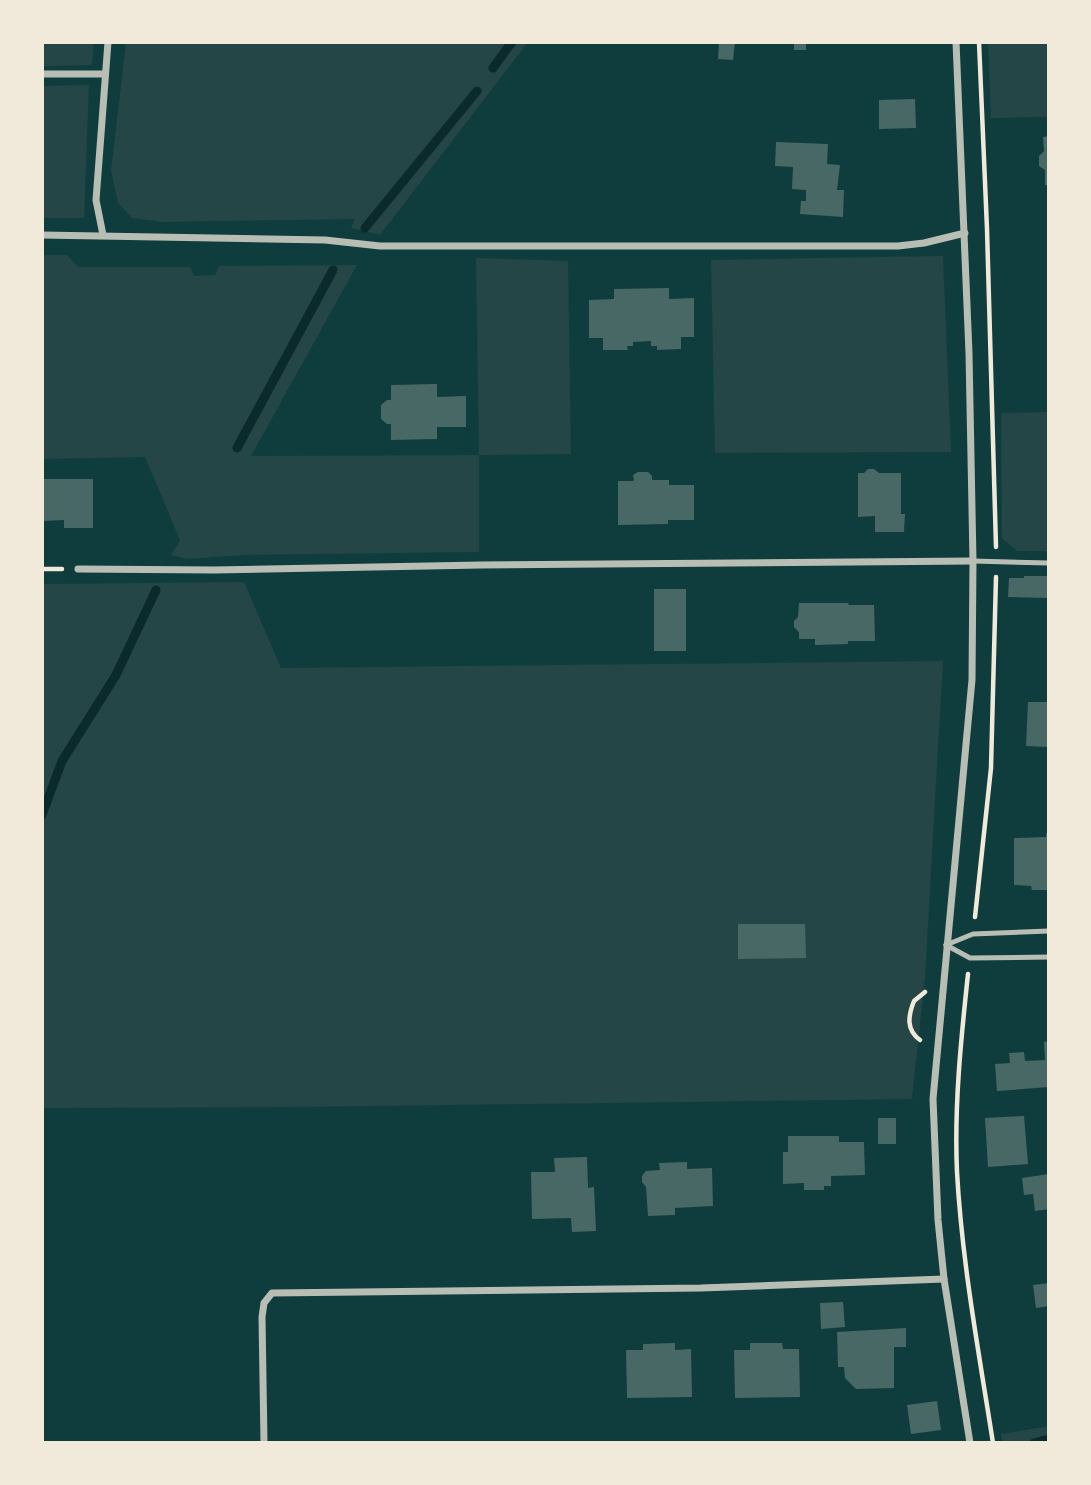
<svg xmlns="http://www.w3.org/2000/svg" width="1091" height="1485" viewBox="0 0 1091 1485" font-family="'Open Sans',sans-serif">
	<rect width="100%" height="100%" fill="#0f3d3e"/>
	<!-- green -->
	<g fill="#244646">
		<path d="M 42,42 L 94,42 L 92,65 L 42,66 Z"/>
		<path d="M 126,42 L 528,42 L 380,235 L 351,228 L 355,219 L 162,222 L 132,218 L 118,203 L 111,171 Z"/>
		<path d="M 988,42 L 1049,42 L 1049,117 L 991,118 Z"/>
		<path d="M 89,85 L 84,218 L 42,218 L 42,86 Z"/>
		<path d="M 42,255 L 67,255 L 78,267 L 190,267 L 194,276 L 215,275 L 219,266 L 357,265 L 251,456 L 479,455 L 476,258 L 568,261 L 571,454 L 479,455 L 479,552 L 244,555 L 187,559 L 171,555 L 180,540 L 145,457 L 42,459 Z"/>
		<path d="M 943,256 L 951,452 L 715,453 L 711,260 Z"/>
		<path d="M 1049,412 L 1049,551 L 1017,551 L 1002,538 L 1001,413 Z"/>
		<path d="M 244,582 L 281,668 L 943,661 L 925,977 L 912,1099 L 288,1107 L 42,1108 L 42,584 Z"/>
		<path d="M 1049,1426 L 1049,1443 L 1002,1443 L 1001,1434 Z"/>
	</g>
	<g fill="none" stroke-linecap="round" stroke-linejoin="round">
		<!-- stream -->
		<g stroke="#0a2a2b" stroke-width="9">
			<path d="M 493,68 L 512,42"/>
			<path d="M 365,228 L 477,91"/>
			<path d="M 237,448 L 333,270"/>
			<path d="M 42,815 L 62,761 L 116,675 L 156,590"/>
			<path d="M 1034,1443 L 1049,1439"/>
		</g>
	</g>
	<!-- building -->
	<g fill="#486865">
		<path d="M 719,42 L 735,42 L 733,60 L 718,59 Z"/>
		<rect x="794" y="42" width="12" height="8"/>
		<path d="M 915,99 L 916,128 L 879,129 L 879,100 Z"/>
		<path d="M 1049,136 L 1049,185 L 1045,185 L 1045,170 L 1039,166 L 1039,156 L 1044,151 L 1043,137 Z"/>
		<path d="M 776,142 L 828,144 L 827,164 L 840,165 L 837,190 L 844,190 L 843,217 L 800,214 L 801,201 L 806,201 L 806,190 L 792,189 L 793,167 L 775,166 Z"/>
		<path d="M 669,288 L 669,299 L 694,298 L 694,337 L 681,337 L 681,349 L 657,350 L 657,346 L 651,346 L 651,341 L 633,342 L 633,346 L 627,346 L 628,350 L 603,350 L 603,338 L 589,338 L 589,300 L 614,299 L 614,289 Z"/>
		<path d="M 437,384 L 437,397 L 466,396 L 466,427 L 437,427 L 437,439 L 391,440 L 391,424 L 387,424 L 381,419 L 381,405 L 387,400 L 391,400 L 391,385 Z"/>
		<path d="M 868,469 L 874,469 L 879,473 L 901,473 L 901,514 L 905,514 L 904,532 L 875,532 L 875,516 L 858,517 L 858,473 L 864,473 Z"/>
		<path d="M 638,472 L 648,472 L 652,476 L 652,480 L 669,480 L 669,485 L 694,485 L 694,520 L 668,520 L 668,524 L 618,525 L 618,481 L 634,481 L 633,475 Z"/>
		<path d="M 42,479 L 93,479 L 93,528 L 64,528 L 64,520 L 42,521 Z"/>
		<path d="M 1024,576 L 1049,576 L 1049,598 L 1008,597 L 1009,578 L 1024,578 Z"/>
		<rect x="654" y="589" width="32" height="62"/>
		<path d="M 799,603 L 848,603 L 849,605 L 874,605 L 875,641 L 848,641 L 848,644 L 815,645 L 815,639 L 799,639 L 799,632 L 794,627 L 794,621 L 798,617 Z"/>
		<path d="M 1028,702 L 1049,702 L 1049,747 L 1026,746 Z"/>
		<path d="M 1046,833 L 1049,833 L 1049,890 L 1032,890 L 1031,886 L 1014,885 L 1014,838 L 1046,837 Z"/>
		<path d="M 738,924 L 805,924 L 806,958 L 738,959 Z"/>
		<path d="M 1049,1041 L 1049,1087 L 997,1091 L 995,1064 L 1010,1063 L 1009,1053 L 1024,1052 L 1025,1061 L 1045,1060 L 1044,1042 Z"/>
		<path d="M 1024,1116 L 1028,1164 L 988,1167 L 985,1118 Z"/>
		<rect x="878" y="1118" width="18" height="26"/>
		<path d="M 788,1136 L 839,1136 L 839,1142 L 864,1142 L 865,1175 L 831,1176 L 831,1186 L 824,1186 L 824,1190 L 804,1190 L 804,1183 L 783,1184 L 783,1152 L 788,1152 Z"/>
		<path d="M 587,1157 L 588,1188 L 594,1187 L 596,1231 L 572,1232 L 571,1218 L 532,1219 L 531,1172 L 555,1172 L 554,1158 Z"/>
		<path d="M 687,1162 L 687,1169 L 712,1168 L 713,1206 L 675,1208 L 675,1215 L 648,1216 L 646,1187 L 642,1182 L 642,1176 L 646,1171 L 660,1170 L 659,1163 Z"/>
		<path d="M 1049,1174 L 1049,1209 L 1035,1211 L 1033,1194 L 1024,1195 L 1022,1178 Z"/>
		<path d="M 1049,1283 L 1049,1306 L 1036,1308 L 1033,1285 Z"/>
		<path d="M 843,1302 L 845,1327 L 821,1329 L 820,1303 Z"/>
		<path d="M 906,1328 L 906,1347 L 894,1347 L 894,1388 L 856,1389 L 845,1378 L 844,1367 L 838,1367 L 837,1332 Z"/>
		<path d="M 675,1343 L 675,1350 L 691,1349 L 692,1397 L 627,1398 L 626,1350 L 643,1350 L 643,1344 Z"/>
		<path d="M 750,1343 L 782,1343 L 783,1349 L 799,1349 L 800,1397 L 735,1398 L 734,1350 L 750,1350 Z"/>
		<path d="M 937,1401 L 941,1430 L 911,1434 L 907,1405 Z"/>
	</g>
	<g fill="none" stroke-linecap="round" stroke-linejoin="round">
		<!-- path -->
		<g stroke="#f1e9da" stroke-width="4.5">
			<path d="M 979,42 L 987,229 L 996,547"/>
			<path d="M 42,569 L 62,569"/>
			<path d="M 975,917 L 991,768 L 996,577"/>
			<path d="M 968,974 C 961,1039 954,1107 957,1172 C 962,1263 979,1353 993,1443"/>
			<path d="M 920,1040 C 906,1030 908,1016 914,1001 L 925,992"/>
		</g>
		<!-- service -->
		<g stroke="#b8beb3" stroke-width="5">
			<path d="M 973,561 L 1049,563"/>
			<path d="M 946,945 L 970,958 L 1049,957"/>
			<path d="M 946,945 L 973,934 L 1049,931"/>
		</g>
		<!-- minor -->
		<g stroke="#b8beb3" stroke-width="7">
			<path d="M 956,42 L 969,353 L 973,561 L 972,680 L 933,1099 L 938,1220 L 944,1279 L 970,1443"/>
			<path d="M 42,74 L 104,74"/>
			<path d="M 42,235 L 325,240 L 380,246 L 898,246 L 924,243 L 965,233"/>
			<path d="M 103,235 L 96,200 L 108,42"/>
			<path d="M 78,569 L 215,570 L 481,565 L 973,561"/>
			<path d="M 264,1443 L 262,1317 L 264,1303 L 272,1293 L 701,1288 L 944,1279"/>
		</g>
	</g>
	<!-- border -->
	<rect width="1091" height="1485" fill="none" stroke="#f1e9da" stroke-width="88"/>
</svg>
